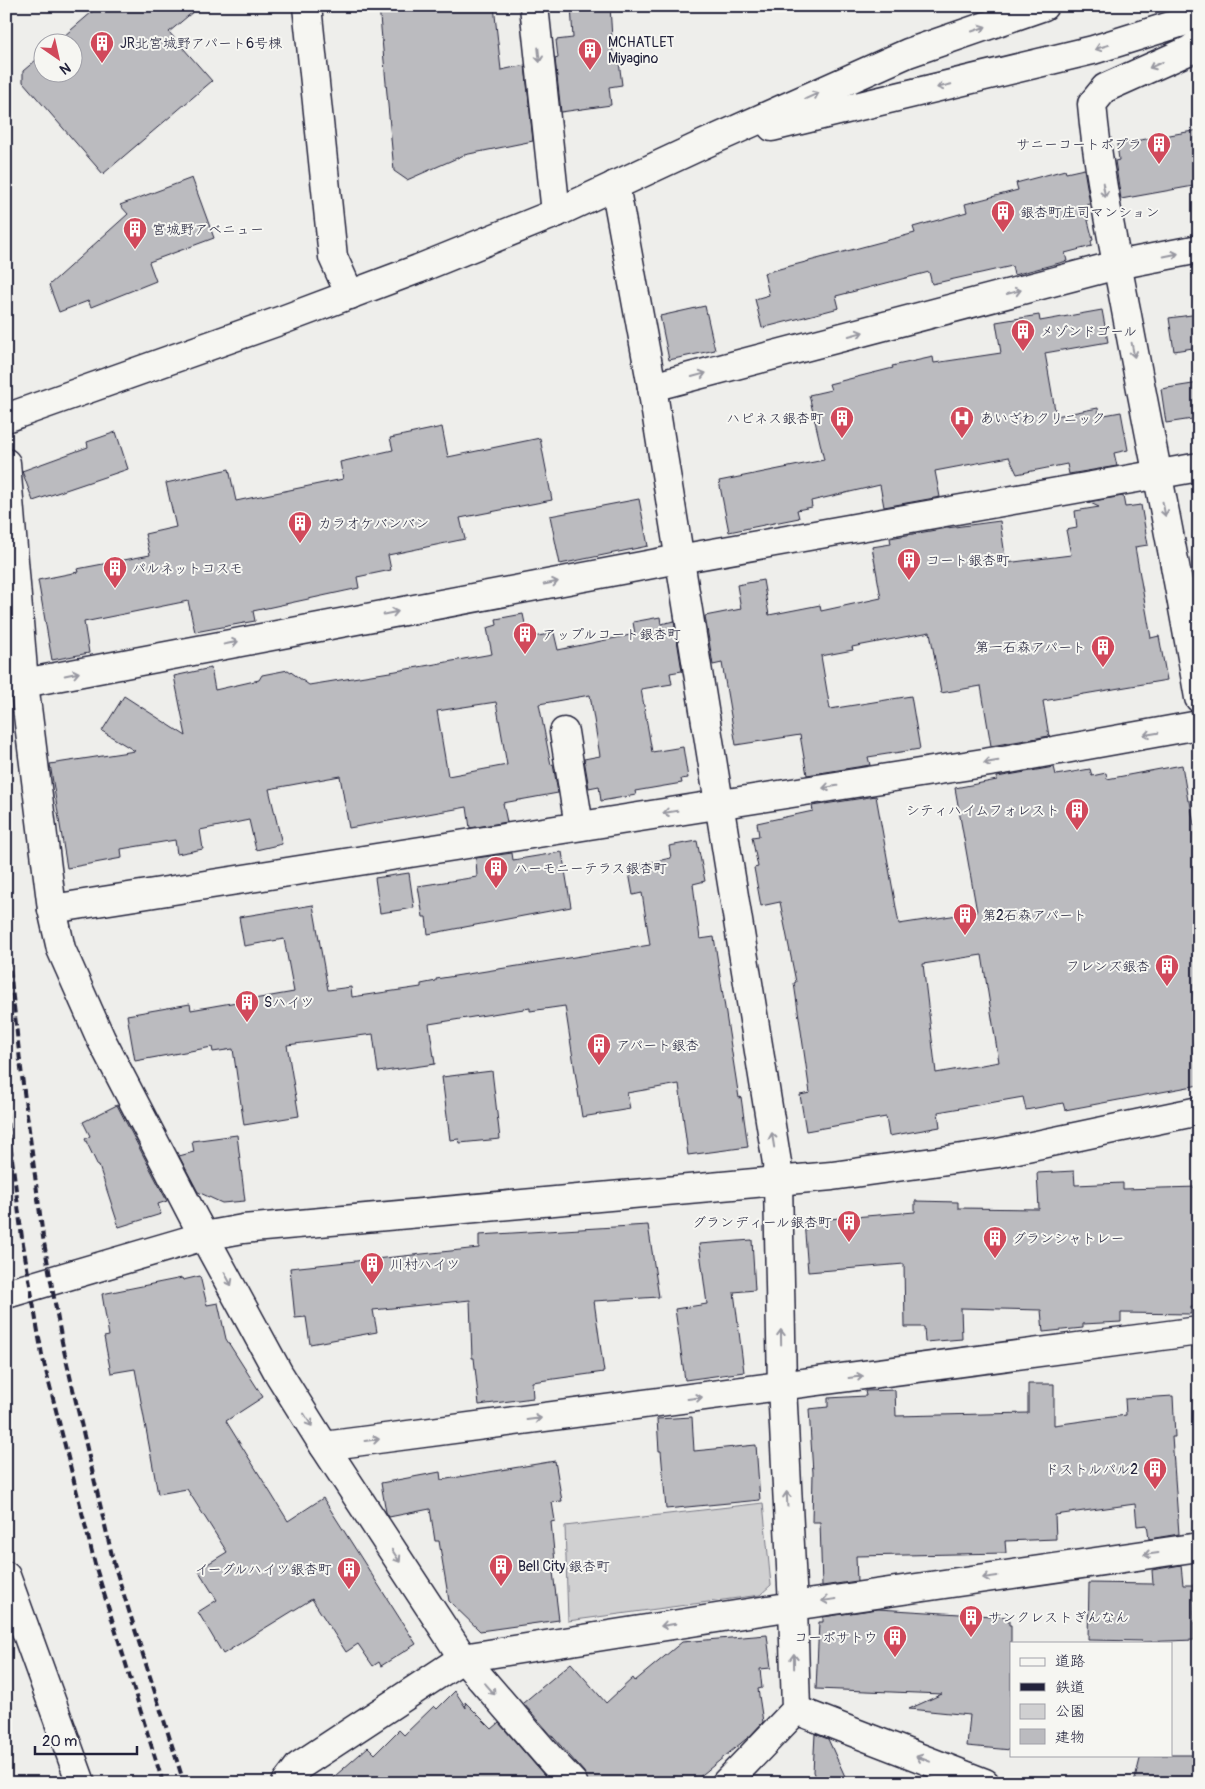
<svg xmlns="http://www.w3.org/2000/svg" width="1205" height="1789" viewBox="0 0 1205 1789" font-family="Pangolin,'Klee One',sans-serif">
	<rect width="100%" height="100%" fill="#eeeeeb"/>
	<filter id="ink" filterUnits="userSpaceOnUse"><feTurbulence type="fractalNoise" baseFrequency=".02" numOctaves="2"/><feDisplacementMap in="SourceGraphic" scale="10" xChannelSelector="R" yChannelSelector="G"/><feConvolveMatrix kernelMatrix="1 2 1 2 8 2 1 2 1" color-interpolation-filters="sRGB"/></filter>
	<g filter="url(#ink)">
		<!-- green -->
		<path fill="#d0d0d1" stroke="#797986" d="M 763,1503 L 771,1585 L 760,1595 L 568,1621 L 565,1526 Z"/>
		<!-- building -->
		<g fill="#bbbbbf" stroke="#22223b" fill-rule="evenodd">
			<path d="M 99,6 L 200,6 L 169,32 L 212,81 L 103,174 L 23,82 L 23,71 L 42,55 L 42,72 L 72,72 L 72,42 L 57,42 Z"/>
			<path d="M 379,6 L 494,6 L 501,70 L 525,65 L 533,141 L 464,155 L 407,180 L 394,171 Z"/>
			<path d="M 571,6 L 610,6 L 613,55 L 618,54 L 622,85 L 609,87 L 611,105 L 561,112 L 555,59 L 558,58 L 556,40 L 573,38 Z"/>
			<path d="M 1199,130 L 1199,185 L 1121,199 L 1115,161 L 1119,160 L 1117,144 Z"/>
			<path d="M 1084,169 L 1090,204 L 1084,205 L 1093,240 L 1091,241 L 1092,246 L 1065,253 L 1067,261 L 1014,275 L 1012,266 L 932,284 L 929,272 L 836,296 L 839,308 L 762,328 L 755,299 L 769,295 L 764,273 L 915,233 L 913,227 L 967,212 L 965,204 L 1018,190 L 1016,183 L 1065,170 L 1066,173 Z"/>
			<path d="M 192,178 L 214,238 L 149,262 L 156,281 L 91,307 L 88,301 L 59,312 L 49,285 L 128,214 L 120,205 Z"/>
			<path d="M 705,306 L 715,350 L 669,360 L 660,316 Z"/>
			<path d="M 1102,310 L 1108,342 L 1045,353 L 1056,416 L 1098,408 L 1099,416 L 1121,412 L 1128,450 L 1114,453 L 1117,466 L 1069,474 L 1067,464 L 1017,474 L 1009,457 L 935,471 L 940,497 L 884,507 L 880,485 L 811,501 L 812,507 L 797,510 L 799,518 L 729,532 L 719,481 L 824,460 L 809,395 L 831,390 L 829,384 L 893,368 L 892,366 L 933,357 L 934,363 L 1001,353 L 996,322 L 1039,315 L 1040,321 Z"/>
			<path d="M 1199,314 L 1199,347 L 1174,351 L 1169,318 Z"/>
			<path d="M 1199,383 L 1199,418 L 1166,423 L 1161,389 Z"/>
			<path d="M 442,427 L 448,457 L 540,438 L 552,500 L 460,518 L 465,539 L 388,555 L 391,570 L 357,577 L 359,588 L 253,611 L 255,621 L 195,632 L 188,601 L 84,622 L 89,653 L 52,660 L 38,580 L 78,572 L 77,569 L 150,555 L 145,534 L 176,527 L 166,483 L 229,469 L 236,501 L 343,479 L 340,462 L 393,450 L 390,438 Z"/>
			<path d="M 116,432 L 128,469 L 33,501 L 22,471 L 88,447 L 87,442 Z"/>
			<path d="M 1123,496 L 1125,507 L 1141,505 L 1148,545 L 1135,547 L 1151,638 L 1159,636 L 1167,680 L 1043,701 L 1049,736 L 991,746 L 981,686 L 941,693 L 930,632 L 852,647 L 853,650 L 821,656 L 830,709 L 911,696 L 920,749 L 868,757 L 870,765 L 807,775 L 800,735 L 736,745 L 722,663 L 713,665 L 705,616 L 741,609 L 737,585 L 763,580 L 769,615 L 820,605 L 821,611 L 881,598 L 872,547 L 891,544 L 890,538 L 947,528 L 1000,521 L 1006,563 L 1071,555 L 1066,530 L 1077,528 L 1075,511 L 1099,507 L 1088,502 Z"/>
			<path d="M 639,499 L 648,546 L 560,564 L 550,516 Z"/>
			<path d="M 523,614 L 528,638 L 554,633 L 558,650 L 635,634 L 633,622 L 660,617 L 661,624 L 674,621 L 682,671 L 670,673 L 672,684 L 641,689 L 652,752 L 683,747 L 688,778 L 681,779 L 682,783 L 635,791 L 636,795 L 601,801 L 599,786 L 589,788 L 584,759 L 600,756 L 590,695 L 539,704 L 551,765 L 553,764 L 558,793 L 503,803 L 507,822 L 470,828 L 467,807 L 349,828 L 340,776 L 269,789 L 282,844 L 256,850 L 249,820 L 200,830 L 203,849 L 177,854 L 175,840 L 121,849 L 122,858 L 67,868 L 50,764 L 135,751 L 102,731 L 124,696 L 186,736 L 174,676 L 211,668 L 215,690 L 259,680 L 262,675 L 288,670 L 309,685 L 396,671 L 492,654 L 487,628 L 497,625 L 496,619 ZM 496,702 L 507,765 L 448,776 L 437,711 Z"/>
			<path d="M 1182,765 L 1188,801 L 1190,801 L 1194,825 L 1196,825 L 1199,842 L 1199,1085 L 1065,1110 L 1063,1103 L 1026,1110 L 1023,1097 L 938,1112 L 940,1127 L 889,1136 L 886,1117 L 806,1131 L 800,1095 L 810,1093 L 794,983 L 796,982 L 780,902 L 761,906 L 754,868 L 758,867 L 752,837 L 759,836 L 757,823 L 813,811 L 812,806 L 876,796 L 899,924 L 977,912 L 955,788 L 997,780 L 997,777 L 1054,767 L 1056,775 L 1090,769 L 1092,776 L 1106,773 L 1107,779 ZM 982,955 L 999,1062 L 936,1073 L 923,964 Z"/>
			<path d="M 697,841 L 705,881 L 693,884 L 700,939 L 714,937 L 739,1098 L 741,1097 L 748,1147 L 688,1155 L 679,1084 L 627,1093 L 630,1109 L 582,1117 L 565,1006 L 530,1011 L 530,1008 L 429,1024 L 435,1064 L 378,1072 L 373,1034 L 287,1045 L 299,1116 L 244,1125 L 233,1049 L 213,1052 L 212,1047 L 135,1061 L 127,1015 L 190,1004 L 191,1010 L 294,992 L 284,939 L 244,946 L 239,917 L 313,905 L 328,990 L 351,987 L 352,997 L 421,987 L 421,984 L 436,981 L 436,979 L 650,945 L 642,893 L 633,895 L 628,867 L 671,858 L 669,846 Z"/>
			<path d="M 562,852 L 571,907 L 428,934 L 426,917 L 423,917 L 418,886 L 477,877 L 476,858 L 512,853 L 513,860 Z"/>
			<path d="M 409,873 L 414,908 L 380,913 L 375,878 Z"/>
			<path d="M 492,1071 L 500,1139 L 460,1143 L 459,1139 L 450,1140 L 442,1077 Z"/>
			<path d="M 117,1105 L 167,1201 L 158,1204 L 161,1214 L 119,1227 L 99,1166 L 98,1166 L 85,1139 L 90,1136 L 83,1122 Z"/>
			<path d="M 237,1135 L 245,1201 L 222,1203 L 198,1192 L 179,1156 L 194,1152 L 192,1141 Z"/>
			<path d="M 1074,1171 L 1075,1185 L 1123,1183 L 1123,1189 L 1199,1187 L 1199,1307 L 1191,1307 L 1191,1314 L 1121,1313 L 1121,1322 L 1083,1324 L 1083,1328 L 1043,1332 L 1041,1310 L 961,1308 L 962,1339 L 925,1342 L 924,1327 L 905,1327 L 904,1264 L 808,1272 L 804,1221 L 915,1212 L 915,1201 L 958,1202 L 958,1208 L 1039,1209 L 1037,1173 Z"/>
			<path d="M 648,1225 L 659,1297 L 594,1301 L 604,1372 L 532,1382 L 533,1398 L 479,1405 L 474,1358 L 472,1358 L 470,1300 L 373,1310 L 377,1332 L 310,1344 L 306,1317 L 295,1318 L 290,1268 L 479,1248 L 479,1235 Z"/>
			<path d="M 752,1240 L 755,1290 L 734,1292 L 744,1372 L 685,1380 L 675,1309 L 707,1304 L 699,1244 Z"/>
			<path d="M 200,1276 L 207,1305 L 218,1303 L 226,1339 L 263,1397 L 226,1421 L 288,1521 L 323,1498 L 416,1644 L 381,1666 L 379,1662 L 373,1666 L 358,1644 L 346,1652 L 312,1599 L 223,1654 L 198,1612 L 217,1600 L 198,1570 L 227,1552 L 187,1489 L 158,1494 L 135,1369 L 111,1373 L 104,1337 L 109,1336 L 102,1294 L 182,1278 L 183,1280 Z"/>
			<path d="M 1028,1384 L 1054,1384 L 1054,1425 L 1126,1415 L 1125,1399 L 1173,1396 L 1175,1437 L 1172,1437 L 1179,1534 L 1149,1539 L 1147,1525 L 1137,1526 L 1135,1504 L 1055,1515 L 1056,1539 L 1005,1541 L 1006,1553 L 856,1556 L 857,1581 L 822,1586 L 820,1522 L 812,1522 L 813,1473 L 809,1409 L 828,1407 L 828,1398 L 866,1396 L 865,1391 L 895,1390 L 896,1416 L 1028,1413 Z"/>
			<path d="M 692,1417 L 694,1451 L 756,1445 L 760,1500 L 666,1509 L 661,1451 L 659,1451 L 657,1419 Z"/>
			<path d="M 555,1461 L 562,1501 L 552,1502 L 555,1521 L 551,1522 L 556,1572 L 553,1572 L 559,1620 L 480,1631 L 449,1601 L 439,1541 L 435,1541 L 430,1509 L 389,1517 L 386,1512 L 381,1483 L 440,1472 L 441,1480 Z"/>
			<path d="M 1181,1565 L 1183,1585 L 1193,1585 L 1194,1640 L 1142,1642 L 1142,1641 L 1088,1640 L 1089,1583 L 1153,1584 L 1152,1570 Z"/>
			<path d="M 878,1609 L 1009,1617 L 1009,1625 L 1011,1625 L 1011,1750 L 967,1746 L 970,1715 L 909,1709 L 942,1694 L 816,1689 L 819,1622 L 823,1622 L 823,1617 Z"/>
			<path d="M 767,1635 L 771,1668 L 760,1669 L 762,1688 L 758,1689 L 763,1722 L 751,1735 L 692,1783 L 588,1783 L 584,1772 L 523,1703 L 571,1663 L 606,1703 L 633,1678 L 635,1681 L 682,1642 Z"/>
			<path d="M 455,1691 L 466,1708 L 465,1702 L 492,1729 L 499,1723 L 551,1783 L 327,1783 L 368,1747 L 375,1754 L 399,1730 L 404,1735 L 434,1706 L 437,1709 Z"/>
			<path d="M 815,1734 L 828,1739 L 848,1783 L 818,1783 L 813,1772 Z"/>
			<path d="M 1141,1755 L 1196,1755 L 1196,1783 L 1134,1783 Z"/>
		</g>
		<g fill="none" stroke-linecap="round" stroke-linejoin="round">
			<!-- minor casing -->
			<g stroke="#22223b" stroke-width="31">
				<g id="minor">
					<path d="M 534,6 L 556,213"/>
					<path d="M 1199,43 L 1190,50 L 1105,88 L 1092,104 C 1098,173 1113,242 1126,310 C 1150,439 1177,568 1199,698"/>
					<path d="M 615,185 L 652,387 L 777,1163 L 778,1182 L 782,1386 L 793,1606 L 796,1710 L 726,1783"/>
					<path d="M 652,387 L 1117,265 L 1199,249"/>
					<path d="M 6,463 L 24,683 L 52,909 L 61,949 L 101,1039 L 194,1218 L 279,1374 L 324,1446 L 463,1658 L 554,1763 L 573,1783"/>
					<path d="M 24,683 L 679,559 L 1199,467"/>
					<path d="M 564,732 L 579,826"/>
					<path d="M 52,909 L 1009,759 L 1199,725"/>
					<path d="M 324,1446 L 1199,1331"/>
					<path d="M 796,1710 L 985,1783"/>
					<path d="M 286,1783 L 299,1766 L 463,1658 L 793,1606 L 1199,1547"/>
				</g>
			</g>
			<!-- tertiary casing -->
			<g stroke="#22223b" stroke-width="31">
				<g id="tertiary">
					<path d="M 307,6 L 333,257 L 350,295"/>
					<path d="M 772,127 L 1093,50 L 1199,17"/>
					<path d="M 6,418 L 285,319 L 418,269 L 556,213 L 704,144 L 908,53 L 1044,6"/>
					<path d="M 6,1294 L 204,1236 L 243,1229 L 832,1176 L 998,1153 L 1199,1111"/>
					<path d="M 6,1576 L 81,1783"/>
				</g>
			</g>
			<!-- minor -->
			<use href="#minor" stroke="#f6f6f2" stroke-width="28"/>
			<!-- tertiary -->
			<use href="#tertiary" stroke="#f6f6f2" stroke-width="28"/>
			<!-- rail -->
			<g stroke="#22223b" stroke-width="4" stroke-dasharray="8 4" stroke-linecap="butt">
				<path d="M 6,934 L 20,1061 L 43,1237 L 62,1342 L 114,1564 L 184,1783"/>
				<path d="M 6,1111 L 22,1238 L 42,1355 L 96,1568 L 163,1783"/>
			</g>
		</g>
		<!-- one-way arrows -->
		<defs><path id="oneway-shaft" d="M-6 0H5M1.5-3L5.5 0L1.5 3" fill="none" stroke-width="1.6" stroke-linecap="round" stroke-linejoin="round" transform="scale(1.25)"/></defs>
		<g stroke="#9797a0">
			<use href="#oneway-shaft" transform="translate(979 29) rotate(-19)"/>
			<use href="#oneway-shaft" transform="translate(1102 47) rotate(163)"/>
			<use href="#oneway-shaft" transform="translate(539 55) rotate(84)"/>
			<use href="#oneway-shaft" transform="translate(1156 65) rotate(156)"/>
			<use href="#oneway-shaft" transform="translate(944 86) rotate(166)"/>
			<use href="#oneway-shaft" transform="translate(812 96) rotate(-24)"/>
			<use href="#oneway-shaft" transform="translate(1104 190) rotate(80)"/>
			<use href="#oneway-shaft" transform="translate(1171 255) rotate(-11)"/>
			<use href="#oneway-shaft" transform="translate(1014 292) rotate(-15)"/>
			<use href="#oneway-shaft" transform="translate(856 334) rotate(-15)"/>
			<use href="#oneway-shaft" transform="translate(1133 350) rotate(79)"/>
			<use href="#oneway-shaft" transform="translate(699 375) rotate(-15)"/>
			<use href="#oneway-shaft" transform="translate(1164 509) rotate(79)"/>
			<use href="#oneway-shaft" transform="translate(551 583) rotate(-11)"/>
			<use href="#oneway-shaft" transform="translate(391 613) rotate(-11)"/>
			<use href="#oneway-shaft" transform="translate(231 643) rotate(-11)"/>
			<use href="#oneway-shaft" transform="translate(72 674) rotate(-11)"/>
			<use href="#oneway-shaft" transform="translate(1151 734) rotate(170)"/>
			<use href="#oneway-shaft" transform="translate(991 762) rotate(171)"/>
			<use href="#oneway-shaft" transform="translate(830 787) rotate(171)"/>
			<use href="#oneway-shaft" transform="translate(670 812) rotate(171)"/>
			<use href="#oneway-shaft" transform="translate(773 1140) rotate(-99)"/>
			<use href="#oneway-shaft" transform="translate(228 1279) rotate(62)"/>
			<use href="#oneway-shaft" transform="translate(781 1337) rotate(-91)"/>
			<use href="#oneway-shaft" transform="translate(856 1377) rotate(-7)"/>
			<use href="#oneway-shaft" transform="translate(695 1398) rotate(-7)"/>
			<use href="#oneway-shaft" transform="translate(534 1419) rotate(-7)"/>
			<use href="#oneway-shaft" transform="translate(308 1420) rotate(58)"/>
			<use href="#oneway-shaft" transform="translate(372 1440) rotate(-7)"/>
			<use href="#oneway-shaft" transform="translate(787 1499) rotate(-93)"/>
			<use href="#oneway-shaft" transform="translate(1151 1554) rotate(172)"/>
			<use href="#oneway-shaft" transform="translate(396 1556) rotate(57)"/>
			<use href="#oneway-shaft" transform="translate(990 1577) rotate(172)"/>
			<use href="#oneway-shaft" transform="translate(829 1600) rotate(172)"/>
			<use href="#oneway-shaft" transform="translate(668 1625) rotate(171)"/>
			<use href="#oneway-shaft" transform="translate(794 1661) rotate(-91)"/>
			<use href="#oneway-shaft" transform="translate(490 1689) rotate(49)"/>
			<use href="#oneway-shaft" transform="translate(923 1759) rotate(-159)"/>
		</g>
	</g>
	<!-- icons -->
	<defs>
		<g id="building-pin" transform="scale(1.25)"><path d="M0 17L-7.5 6A9.5 9.5 0 1 1 7.5 6Z" fill="#d1495b" stroke="#f6f6f2"/><path d="M-4-6H4V6H1V3H-1V6H-4ZM-2.5-4.3h1.7v1.8h-1.7ZM.8-4.3h1.7v1.8H.8ZM-2.5-1h1.7V.8h-1.7ZM.8-1h1.7V.8H.8Z" fill="#fff"/></g>
		<g id="hospital-pin" transform="scale(1.25)"><path d="M0 17L-7.5 6A9.5 9.5 0 1 1 7.5 6Z" fill="#d1495b" stroke="#f6f6f2"/><path d="M-5-5h3v3.5h4V-5h3V5h-3V1.5h-4V5h-3Z" fill="#fff"/></g>
	</defs>
	<g fill-rule="evenodd">
		<use href="#building-pin" x="102" y="43"/>
		<use href="#building-pin" x="590" y="50"/>
		<use href="#building-pin" x="1159" y="144"/>
		<use href="#building-pin" x="1003" y="212"/>
		<use href="#building-pin" x="135" y="229"/>
		<use href="#building-pin" x="1023" y="331"/>
		<use href="#building-pin" x="842" y="418"/>
		<use href="#hospital-pin" x="962" y="418"/>
		<use href="#building-pin" x="300" y="523"/>
		<use href="#building-pin" x="909" y="560"/>
		<use href="#building-pin" x="115" y="568"/>
		<use href="#building-pin" x="525" y="634"/>
		<use href="#building-pin" x="1103" y="647"/>
		<use href="#building-pin" x="1077" y="810"/>
		<use href="#building-pin" x="496" y="868"/>
		<use href="#building-pin" x="965" y="915"/>
		<use href="#building-pin" x="1167" y="966"/>
		<use href="#building-pin" x="247" y="1002"/>
		<use href="#building-pin" x="599" y="1045"/>
		<use href="#building-pin" x="849" y="1222"/>
		<use href="#building-pin" x="995" y="1238"/>
		<use href="#building-pin" x="372" y="1264"/>
		<use href="#building-pin" x="1155" y="1469"/>
		<use href="#building-pin" x="501" y="1566"/>
		<use href="#building-pin" x="349" y="1569"/>
		<use href="#building-pin" x="971" y="1617"/>
		<use href="#building-pin" x="895" y="1637"/>
	</g>
	<g text-anchor="middle" stroke-width="4" stroke-linejoin="round" paint-order="stroke">
		<!-- poi labels -->
		<g font-size="14" fill="#22223b" stroke="#f6f6f2" text-anchor="start">
			<text x="608" y="47">MCHATLET<tspan x="608" dy="16">Miyagino</tspan></text>
			<text x="120" y="48">JR北宮城野アパート6号棟</text>
			<text x="1142" y="149" text-anchor="end">サニーコートポプラ</text>
			<text x="1020" y="217">銀杏町庄司マンション</text>
			<text x="152" y="234">宮城野アベニュー</text>
			<text x="1040" y="336">メゾンドゴール</text>
			<text x="824" y="423" text-anchor="end">ハピネス銀杏町</text>
			<text x="980" y="423">あいざわクリニック</text>
			<text x="318" y="528">カラオケバンバン</text>
			<text x="926" y="565">コート銀杏町</text>
			<text x="132" y="573">パルネットコスモ</text>
			<text x="542" y="639">アップルコート銀杏町</text>
			<text x="1086" y="652" text-anchor="end">第一石森アパート</text>
			<text x="1060" y="815" text-anchor="end">シティハイムフォレスト</text>
			<text x="514" y="873">ハーモニーテラス銀杏町</text>
			<text x="982" y="920">第2石森アパート</text>
			<text x="1150" y="971" text-anchor="end">フレンズ銀杏</text>
			<text x="264" y="1007">Sハイツ</text>
			<text x="616" y="1050">アパート銀杏</text>
			<text x="832" y="1227" text-anchor="end">グランディール銀杏町</text>
			<text x="1012" y="1243">グランシャトレー</text>
			<text x="390" y="1269">川村ハイツ</text>
			<text x="1138" y="1474" text-anchor="end">ドストルパル2</text>
			<text x="518" y="1571">Bell City 銀杏町</text>
			<text x="332" y="1574" text-anchor="end">イーグルハイツ銀杏町</text>
			<text x="988" y="1622">サンクレストぎんなん</text>
			<text x="878" y="1642" text-anchor="end">コーポサトウ</text>
		</g>
	</g>
	<!-- margin -->
	<rect width="1205" height="1789" fill="none" stroke="#f6f6f2" stroke-width="25"/>
	<rect x="12" y="12" width="1180" height="1764" fill="none" stroke="#22223b" stroke-width="2" filter="url(#ink)"/>
	<!-- legend -->
	<rect x="1010" y="1642" width="162" height="115" fill="#f6f6f2" stroke="#a1a1a9"/>
	<rect x="1020" y="1658" width="25" height="8" fill="#f6f6f2" stroke="#a1a1a9"/>
	<text x="1055" y="1666" font-size="15" fill="#22223b">道路</text>
	<rect x="1020" y="1683" width="25" height="8" fill="#22223b" stroke="#a1a1a9"/>
	<text x="1055" y="1692" font-size="15" fill="#22223b">鉄道</text>
	<rect x="1020" y="1704" width="25" height="15" fill="#d0d0d1" stroke="#a1a1a9"/>
	<text x="1055" y="1716" font-size="15" fill="#22223b">公園</text>
	<rect x="1020" y="1729" width="25" height="15" fill="#bbbbbf" stroke="#a1a1a9"/>
	<text x="1055" y="1742" font-size="15" fill="#22223b">建物</text>
	<!-- north arrow -->
	<g transform="translate(58 58) rotate(146)"><circle r="24" fill="#f6f6f2" stroke="#a1a1a9"/>
	<path d="M0-4L9 19L0 12L-9 19Z" fill="#d1495b"/>
	<text y="-8" font-size="14" font-weight="bold" text-anchor="middle" fill="#22223b">N</text>
	</g>
	<!-- scale -->
	<path d="M35 1746v8h102v-8" fill="none" stroke="#22223b" stroke-width="2.5"/>
	<text x="42" y="1746" font-size="15" fill="#22223b" stroke="#f6f6f2" stroke-width="4" paint-order="stroke">20 m</text>
</svg>
